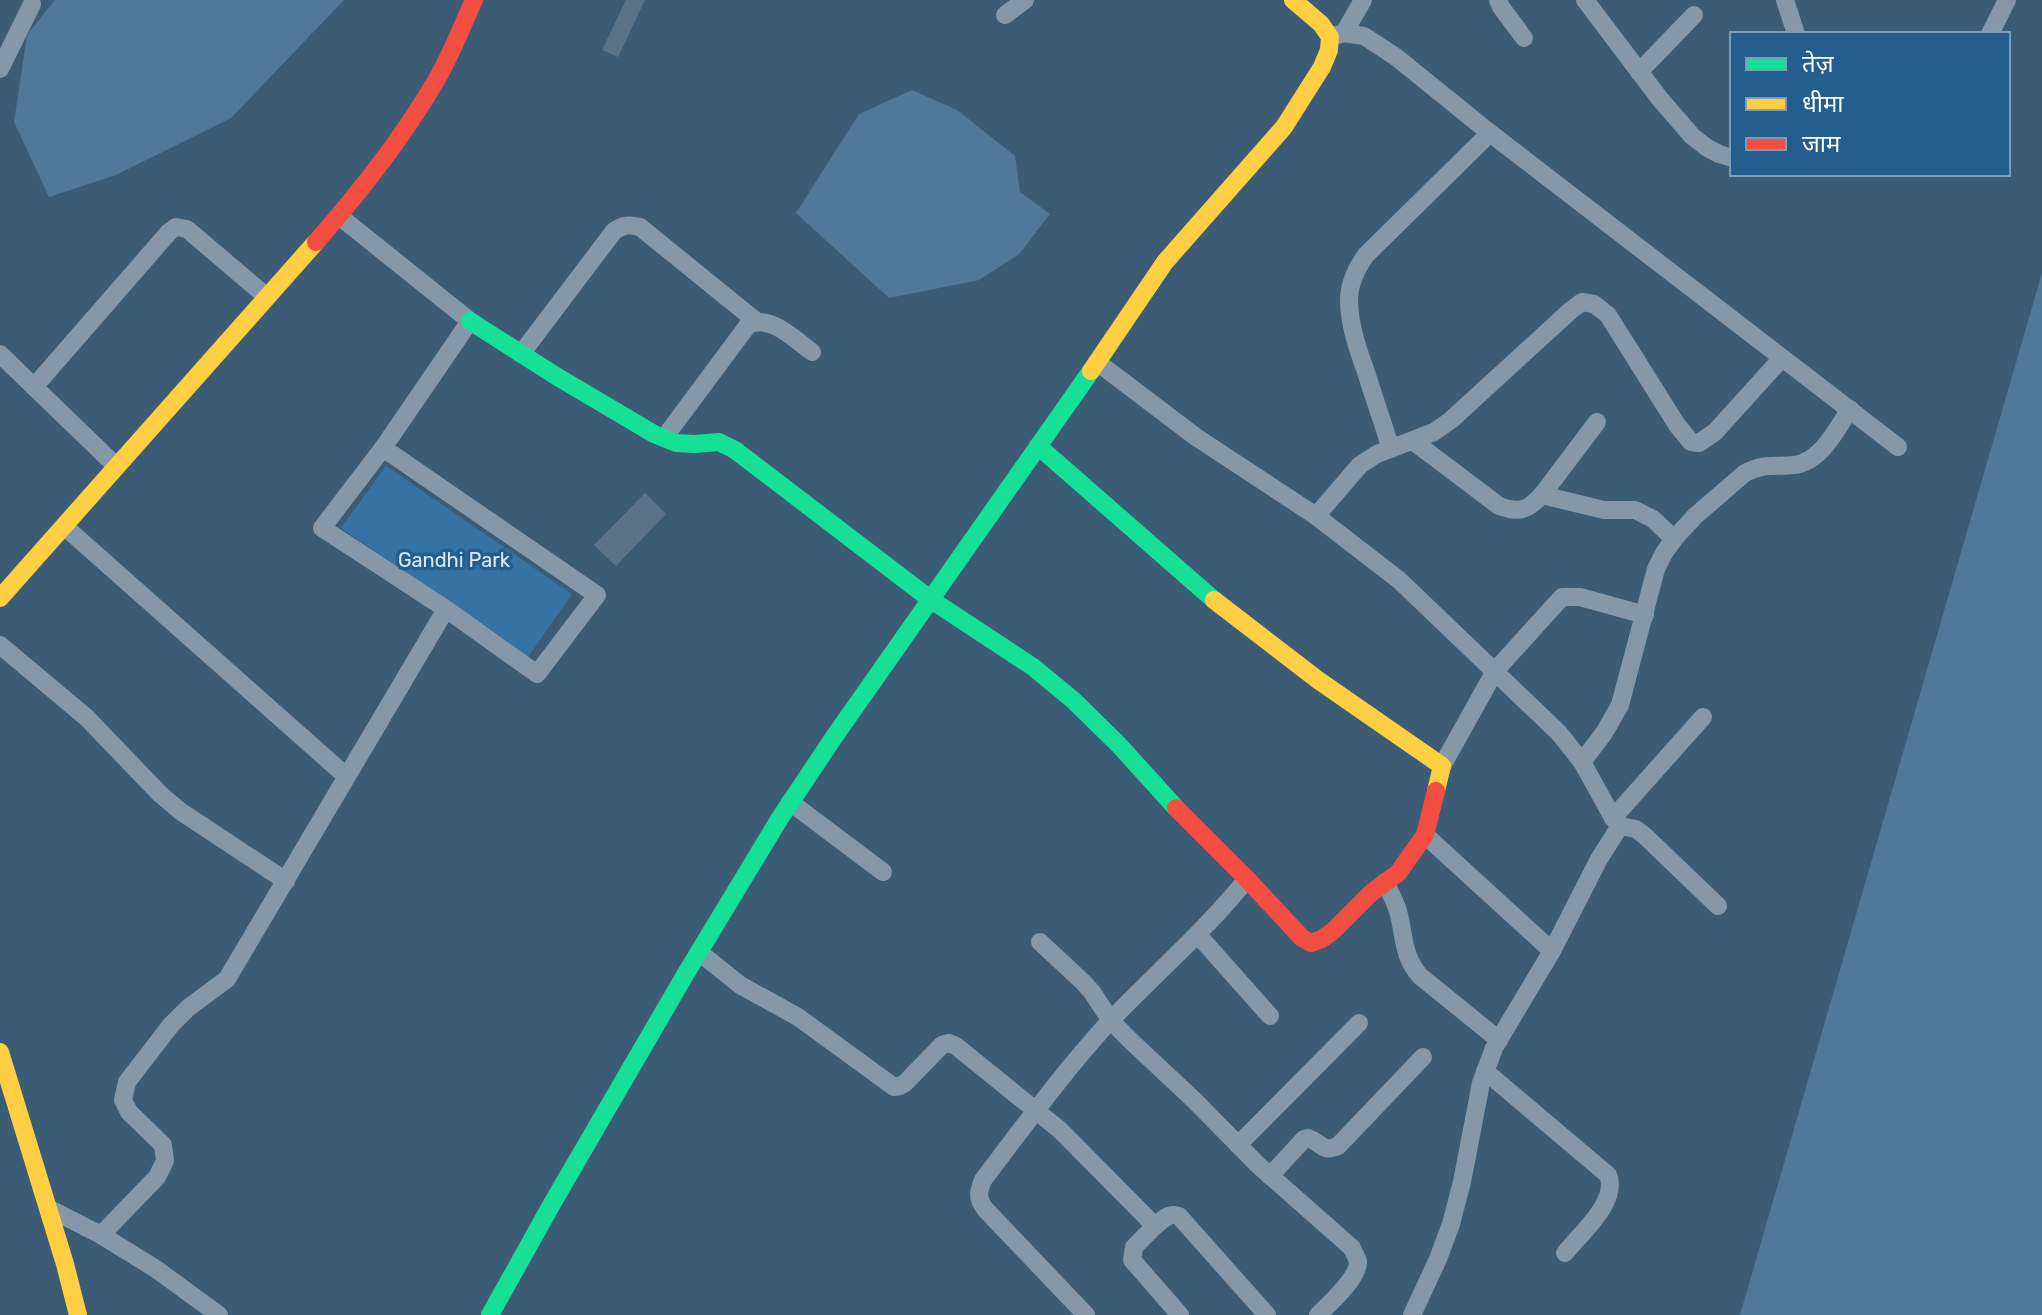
<svg xmlns="http://www.w3.org/2000/svg" width="2042" height="1315" viewBox="0 0 2042 1315" font-family="Rubik,'Noto Sans Devanagari',sans-serif">
	<rect width="100%" height="100%" fill="#3c5c76"/>
	<!-- green -->
	<path fill="#3673a2" d="M 386,466 L 572,594 L 528,657 L 341,528 Z"/>
	<!-- water -->
	<g fill="#527899">
		<path d="M 55,0 L 344,0 L 231,118 L 116,175 L 49,197 L 14,122 L 27,35 Z"/>
		<path d="M 912,90 L 957,110 L 1015,156 L 1020,192 L 1050,214 L 1019,254 L 979,280 L 889,298 L 796,213 L 859,114 Z"/>
		<path d="M 2042,273 L 2042,1315 L 1740,1315 Z"/>
	</g>
	<!-- building -->
	<g fill="#5a7388">
		<path d="M 626,0 L 645,0 L 618,57 L 602,50 Z"/>
		<path d="M 645,493 L 666,514 L 616,566 L 594,545 Z"/>
	</g>
	<g fill="none" stroke-linecap="round" stroke-linejoin="round">
		<!-- street -->
		<g stroke="#8498a9" stroke-width="18">
			<path d="M 1498,0 L 1501,7 L 1524,38"/>
			<path d="M 1585,0 L 1660,99 L 1692,136 L 1706,147 L 1719,154 L 1732,158"/>
			<path d="M 1785,0 L 1796,34"/>
			<path d="M 1005,15 L 1025,0"/>
			<path d="M 1344,33 L 1363,0"/>
			<path d="M 1990,34 L 2007,0"/>
			<path d="M 1330,37 L 1344,33 L 1364,36 L 1396,57 L 1490,133 L 1898,447"/>
			<path d="M 0,69 L 32,4"/>
			<path d="M 1639,72 L 1694,15"/>
			<path d="M 339,216 L 470,321 L 383,448"/>
			<path d="M 0,354 L 116,466"/>
			<path d="M 521,354 L 614,231 C 623,225 629,224 640,227 L 756,321"/>
			<path d="M 1097,362 L 1196,437 L 1316,516 L 1399,580 L 1559,733 L 1582,762 L 1613,818 L 1620,826 L 1599,859 L 1552,951 L 1494,1048 L 1481,1083 L 1462,1182 L 1451,1224 L 1438,1259 L 1412,1315"/>
			<path d="M 34,387 L 169,232 L 176,227 L 187,229 L 267,297"/>
			<path d="M 664,438 L 748,325 C 771,314 794,339 812,352"/>
			<path d="M 1413,441 L 1499,506 C 1519,513 1527,511 1542,495 L 1597,422"/>
			<path d="M 1391,449 C 1383,423 1374,398 1366,372 C 1358,350 1349,324 1349,300 C 1349,283 1356,269 1366,255 L 1490,133"/>
			<path d="M 1542,495 L 1604,510 L 1635,510 L 1653,519 L 1674,539"/>
			<path d="M 1316,516 L 1360,465 L 1377,454 L 1434,432 L 1451,420 L 1570,311 L 1582,302 L 1594,304 L 1608,315 L 1677,425 L 1691,442 L 1699,443 L 1715,432 L 1782,358"/>
			<path d="M 64,526 L 346,776"/>
			<path d="M 0,645 L 87,718 L 160,794 L 180,811 L 286,881"/>
			<path d="M 1582,762 L 1604,733 L 1620,705 L 1656,569 L 1664,553 L 1674,539 L 1695,516 L 1745,473 C 1763,463 1775,467 1794,465 C 1821,462 1836,430 1850,409"/>
			<path d="M 1442,766 L 1495,671 L 1562,597 L 1580,597 L 1645,615"/>
			<path d="M 790,802 L 883,872"/>
			<path d="M 1613,818 L 1703,717"/>
			<path d="M 1620,826 L 1636,829 L 1645,836 L 1718,906"/>
			<path d="M 1425,835 L 1552,951"/>
			<path d="M 1385,882 C 1390,892 1395,901 1398,911 C 1405,937 1402,955 1420,976 L 1499,1040"/>
			<path d="M 1198,935 L 1270,1016"/>
			<path d="M 1040,942 L 1083,982 L 1092,992 L 1111,1021 L 1132,1042 L 1194,1100 L 1258,1165 L 1352,1248 C 1353,1251 1357,1258 1358,1261 C 1359,1278 1329,1304 1318,1315"/>
			<path d="M 699,952 L 740,985 L 798,1017 L 894,1087 L 900,1086 L 905,1083 L 942,1045 L 949,1043 L 956,1046 L 1060,1130 L 1155,1226 L 1134,1247 L 1132,1260 L 1180,1315"/>
			<path d="M 1485,1071 L 1608,1175 C 1619,1201 1581,1233 1565,1253"/>
			<path d="M 1238,1145 L 1359,1023"/>
			<path d="M 1270,1176 L 1304,1139 L 1308,1138 C 1322,1143 1322,1153 1338,1146 L 1423,1057"/>
			<path d="M 48,1208 L 101,1235 L 156,1269 L 219,1315"/>
			<path d="M 1155,1226 C 1163,1220 1169,1212 1179,1216 L 1267,1315"/>
			<path d="M 101,1235 L 157,1177 L 165,1161 L 163,1145 L 129,1112 L 123,1100 L 127,1082 L 171,1025 L 188,1008 L 227,979 L 446,609 L 537,674 L 597,595 L 383,448 L 322,528 L 446,609"/>
			<path d="M 1086,1315 L 985,1209 C 977,1198 978,1192 983,1180 C 1024,1126 1064,1071 1110,1021 C 1156,973 1205,931 1247,879"/>
		</g>
		<!-- fast -->
		<g stroke="#16e098" stroke-width="18">
			<path d="M 470,321 L 556,376 L 654,434 L 676,443 L 695,444 L 719,442 L 735,450 L 930,599 L 1033,667 L 1073,700 L 1118,744 L 1176,808"/>
			<path d="M 1038,446 L 1214,600"/>
			<path d="M 490,1315 L 553,1202 L 685,975 L 780,818 L 834,737 L 1091,371"/>
		</g>
		<!-- slow -->
		<g stroke="#ffcf43" stroke-width="18">
			<path d="M 1091,371 L 1165,262 L 1284,127 L 1322,67 L 1329,50 L 1330,37 L 1321,24 L 1293,0"/>
			<path d="M 0,598 L 316,242"/>
			<path d="M 1214,600 L 1318,680 L 1442,766 L 1436,791"/>
			<path d="M 0,1052 L 65,1264 L 78,1315"/>
		</g>
		<!-- jam -->
		<g stroke="#f24e42" stroke-width="18">
			<path d="M 316,242 C 359,193 401,140 434,84 C 450,58 461,28 474,0"/>
			<path d="M 1176,808 L 1247,879 L 1302,938 L 1311,943 L 1322,939 L 1333,931 L 1371,893 L 1398,873 L 1425,835 L 1436,791"/>
		</g>
	</g>
	<g text-anchor="middle" stroke-width="7" stroke-linejoin="round" paint-order="stroke">
		<!-- park labels -->
		<g font-size="20" fill="#d9ebf9" stroke="#245e8f">
			<text x="454" y="567">Gandhi Park</text>
		</g>
	</g>
	<!-- legend -->
	<rect x="1730" y="32" width="280" height="144" fill="#245e8f" stroke="#7c9ebc" stroke-width="2"/>
	<rect x="1746" y="58" width="40" height="12" fill="#16e098" stroke="#7c9ebc" stroke-width="2"/>
	<text x="1802" y="72" font-size="24" fill="#ffffff">तेज़</text>
	<rect x="1746" y="98" width="40" height="12" fill="#ffcf43" stroke="#7c9ebc" stroke-width="2"/>
	<text x="1802" y="112" font-size="24" fill="#ffffff">धीमा</text>
	<rect x="1746" y="138" width="40" height="12" fill="#f24e42" stroke="#7c9ebc" stroke-width="2"/>
	<text x="1802" y="152" font-size="24" fill="#ffffff">जाम</text>
</svg>
